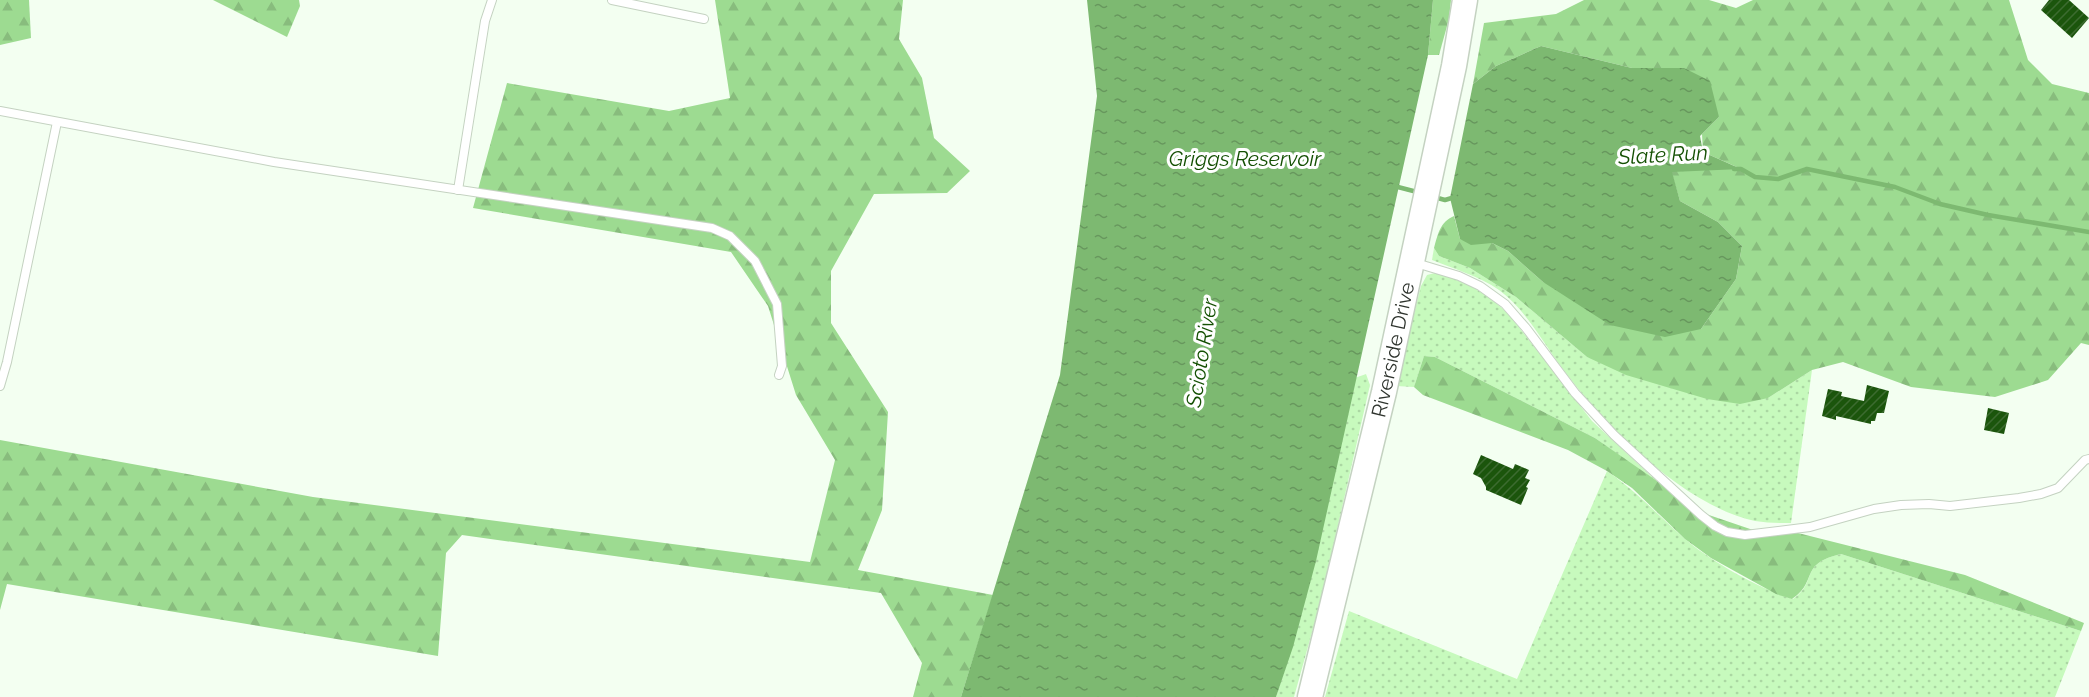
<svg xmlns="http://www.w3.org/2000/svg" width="2089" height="697" viewBox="0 0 2089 697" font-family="Raleway,sans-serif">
	<defs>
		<pattern id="grass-dots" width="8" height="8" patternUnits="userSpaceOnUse" patternTransform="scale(1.5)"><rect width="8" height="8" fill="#c7fabd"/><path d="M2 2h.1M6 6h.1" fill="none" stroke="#abd7a3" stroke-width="1.8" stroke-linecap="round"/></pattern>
		<pattern id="forest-firs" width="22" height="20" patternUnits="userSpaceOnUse" patternTransform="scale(1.5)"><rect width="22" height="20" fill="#9ddb91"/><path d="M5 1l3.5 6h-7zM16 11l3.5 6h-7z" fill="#88bc7d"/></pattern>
		<pattern id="water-ripples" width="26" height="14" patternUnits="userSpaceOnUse" patternTransform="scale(1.5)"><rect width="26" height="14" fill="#7db971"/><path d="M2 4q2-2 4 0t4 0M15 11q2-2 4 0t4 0" fill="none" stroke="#67975d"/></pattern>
		<pattern id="building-hatch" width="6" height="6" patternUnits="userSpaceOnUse" patternTransform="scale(1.5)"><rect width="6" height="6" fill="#1b550c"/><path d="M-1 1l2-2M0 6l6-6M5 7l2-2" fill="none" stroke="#3c6b30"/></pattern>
	</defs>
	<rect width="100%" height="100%" fill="#f3fff1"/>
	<!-- grass -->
	<g fill="url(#grass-dots)">
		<path d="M 1434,248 L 1439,256 L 1470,268 L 1516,297 L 1587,357 L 1768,398 L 1812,370 L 1791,523 C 1780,523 1767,523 1755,521 C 1684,506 1604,425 1562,368 C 1542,341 1526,310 1499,290 C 1479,276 1454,269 1432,260 Z"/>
		<path d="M 1435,273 C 1466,281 1489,294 1511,317 L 1592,421 L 1663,487 L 1595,438 L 1435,357 L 1424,356 L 1414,387 L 1396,386 L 1421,286 L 1427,275 Z"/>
		<path d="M 1366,374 L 1370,385 L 1321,600 L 1294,697 L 1276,697 C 1311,593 1332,485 1355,378 Z"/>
		<path d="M 1607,471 C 1636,491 1658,515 1684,538 C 1710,561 1760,589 1793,599 C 1819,581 1798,564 1841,554 L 2081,631 L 2055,697 L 1325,697 L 1349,611 L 1517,679 Z"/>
	</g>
	<!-- forest -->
	<g fill="url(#forest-firs)">
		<path d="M 0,0 L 29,0 L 31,38 L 0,45 Z"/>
		<path d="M 213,0 L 299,0 L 300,6 L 287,37 Z"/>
		<path d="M 715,0 L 903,0 L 899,39 L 922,78 L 934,138 L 970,171 L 947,193 L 874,194 L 831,271 L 831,323 L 888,412 L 882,510 L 858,570 L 993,595 L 961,697 L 913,697 L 922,663 L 881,593 L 462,535 L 446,553 L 438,656 L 7,584 L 0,610 L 0,440 L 313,497 L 810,562 L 835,460 L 796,395 L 768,306 L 731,252 L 473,208 L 507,83 L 669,111 L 730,98 Z"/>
		<path d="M 1433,0 L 1451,0 L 1449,19 L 1439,55 L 1428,55 Z"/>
		<path d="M 1584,0 L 1709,0 L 1736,8 L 1753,0 L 2009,0 L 2028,60 L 2052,84 L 2089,93 L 2089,345 L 2081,343 L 2048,380 L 1995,397 L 1911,387 L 1843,362 L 1812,370 L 1768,398 L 1740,404 L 1707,399 L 1626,375 L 1587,357 L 1516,297 L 1470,268 L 1439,256 L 1434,248 C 1438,234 1440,222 1454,216 L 1460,239 L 1492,243 L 1508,251 L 1543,282 L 1701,329 L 1736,279 L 1742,246 L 1718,222 L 1680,201 L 1671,171 L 1739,168 L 1703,152 L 1702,134 L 1719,117 L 1684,68 L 1632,68 L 1541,46 L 1496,66 L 1473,84 L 1484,23 L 1556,14 Z"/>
		<path d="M 1424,356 L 1435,357 L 1595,438 L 1703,513 L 1756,531 L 1790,531 L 1965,575 L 2084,623 L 2081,631 L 1841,554 C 1798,564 1819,581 1792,599 L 1776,594 L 1711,558 L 1685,539 L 1632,488 L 1607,471 L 1568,450 L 1423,395 L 1414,387 Z"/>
	</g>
	<!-- water -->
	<g fill="url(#water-ripples)">
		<path d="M 1087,0 L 1433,0 L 1428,55 L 1316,561 L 1293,647 L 1276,697 L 961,697 L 1060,375 L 1097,96 Z"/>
		<path d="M 1541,46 L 1632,68 L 1684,68 L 1710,81 L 1719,117 L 1700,136 L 1703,152 L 1741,169 L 1672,172 L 1680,201 L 1718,222 L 1742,246 L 1736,279 L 1701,329 L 1665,337 L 1610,325 L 1543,282 L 1508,251 L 1492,243 L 1471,245 L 1460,239 L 1450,198 L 1473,84 L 1496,66 Z"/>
	</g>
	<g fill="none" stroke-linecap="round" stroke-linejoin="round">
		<!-- stream -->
		<g stroke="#7db971" stroke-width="4.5">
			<path d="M 1734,169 L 1741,169 L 1755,177 L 1778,179 L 1807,169 L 1895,187 L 1940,204 L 1988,215 L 2089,232"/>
			<path d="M 1394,186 L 1421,193"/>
			<path d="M 1434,197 L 1445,200 L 1455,197"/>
		</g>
	</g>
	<!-- building -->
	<g fill="url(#building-hatch)">
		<path d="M 2049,0 L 2069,0 L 2089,18 L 2072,38 L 2041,10 Z"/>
		<path d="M 1867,385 L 1889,391 L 1884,413 L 1877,413 L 1875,421 L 1871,421 L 1871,424 L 1836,416 L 1836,420 L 1822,416 L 1828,389 L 1842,392 L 1841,396 L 1864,401 Z"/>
		<path d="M 1988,408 L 2009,413 L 2004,434 L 1984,430 Z"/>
		<path d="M 1481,455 L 1513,469 L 1515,464 L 1529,470 L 1525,478 L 1530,480 L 1526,487 L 1528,488 L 1521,505 L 1486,490 L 1486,487 L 1481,478 L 1473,474 Z"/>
	</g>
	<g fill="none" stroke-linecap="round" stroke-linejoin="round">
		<!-- service casing -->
		<g stroke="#c4d2c1" stroke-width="10">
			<g id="service">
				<path d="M 612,0 L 704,19"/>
				<path d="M 0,111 L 274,162 L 712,228 L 730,236 L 755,261 L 777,304 L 782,366 L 779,375"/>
				<path d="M 458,190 L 485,21 L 492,0"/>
				<path d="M 1416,263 L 1459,276 L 1480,286 L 1505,304 L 1526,328 L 1575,393 L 1614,435 L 1701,515 L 1715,526 L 1727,532 L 1745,535 L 1810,527 L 1874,509 L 1901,505 L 1929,504 L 1950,506 L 2019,498 L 2041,494 L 2058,488 L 2085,460 L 2089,459"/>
				<path d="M 0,386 L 7,362 L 57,122"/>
			</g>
		</g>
		<!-- primary casing -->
		<g stroke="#c4d2c1" stroke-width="27">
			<g id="primary">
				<path id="s1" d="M 1310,697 L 1384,392 L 1454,66 L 1465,0"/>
			</g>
		</g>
		<!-- service -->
		<use href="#service" stroke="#fff" stroke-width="8"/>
		<!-- primary -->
		<use href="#primary" stroke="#fff" stroke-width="24"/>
	</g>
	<g text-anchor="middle" stroke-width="6" stroke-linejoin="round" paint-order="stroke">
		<!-- street labels -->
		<g font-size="20" fill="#2e332d" stroke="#fff">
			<text dy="7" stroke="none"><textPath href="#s1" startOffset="357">Riverside Drive</textPath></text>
		</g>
		<!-- water labels -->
		<g font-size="21" font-style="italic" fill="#145003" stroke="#fff">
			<text transform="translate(1663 155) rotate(-3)" y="7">Slate Run</text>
			<text x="1245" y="166">Griggs Reservoir</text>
			<text transform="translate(1202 353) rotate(-81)" y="7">Scioto River</text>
		</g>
	</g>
</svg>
